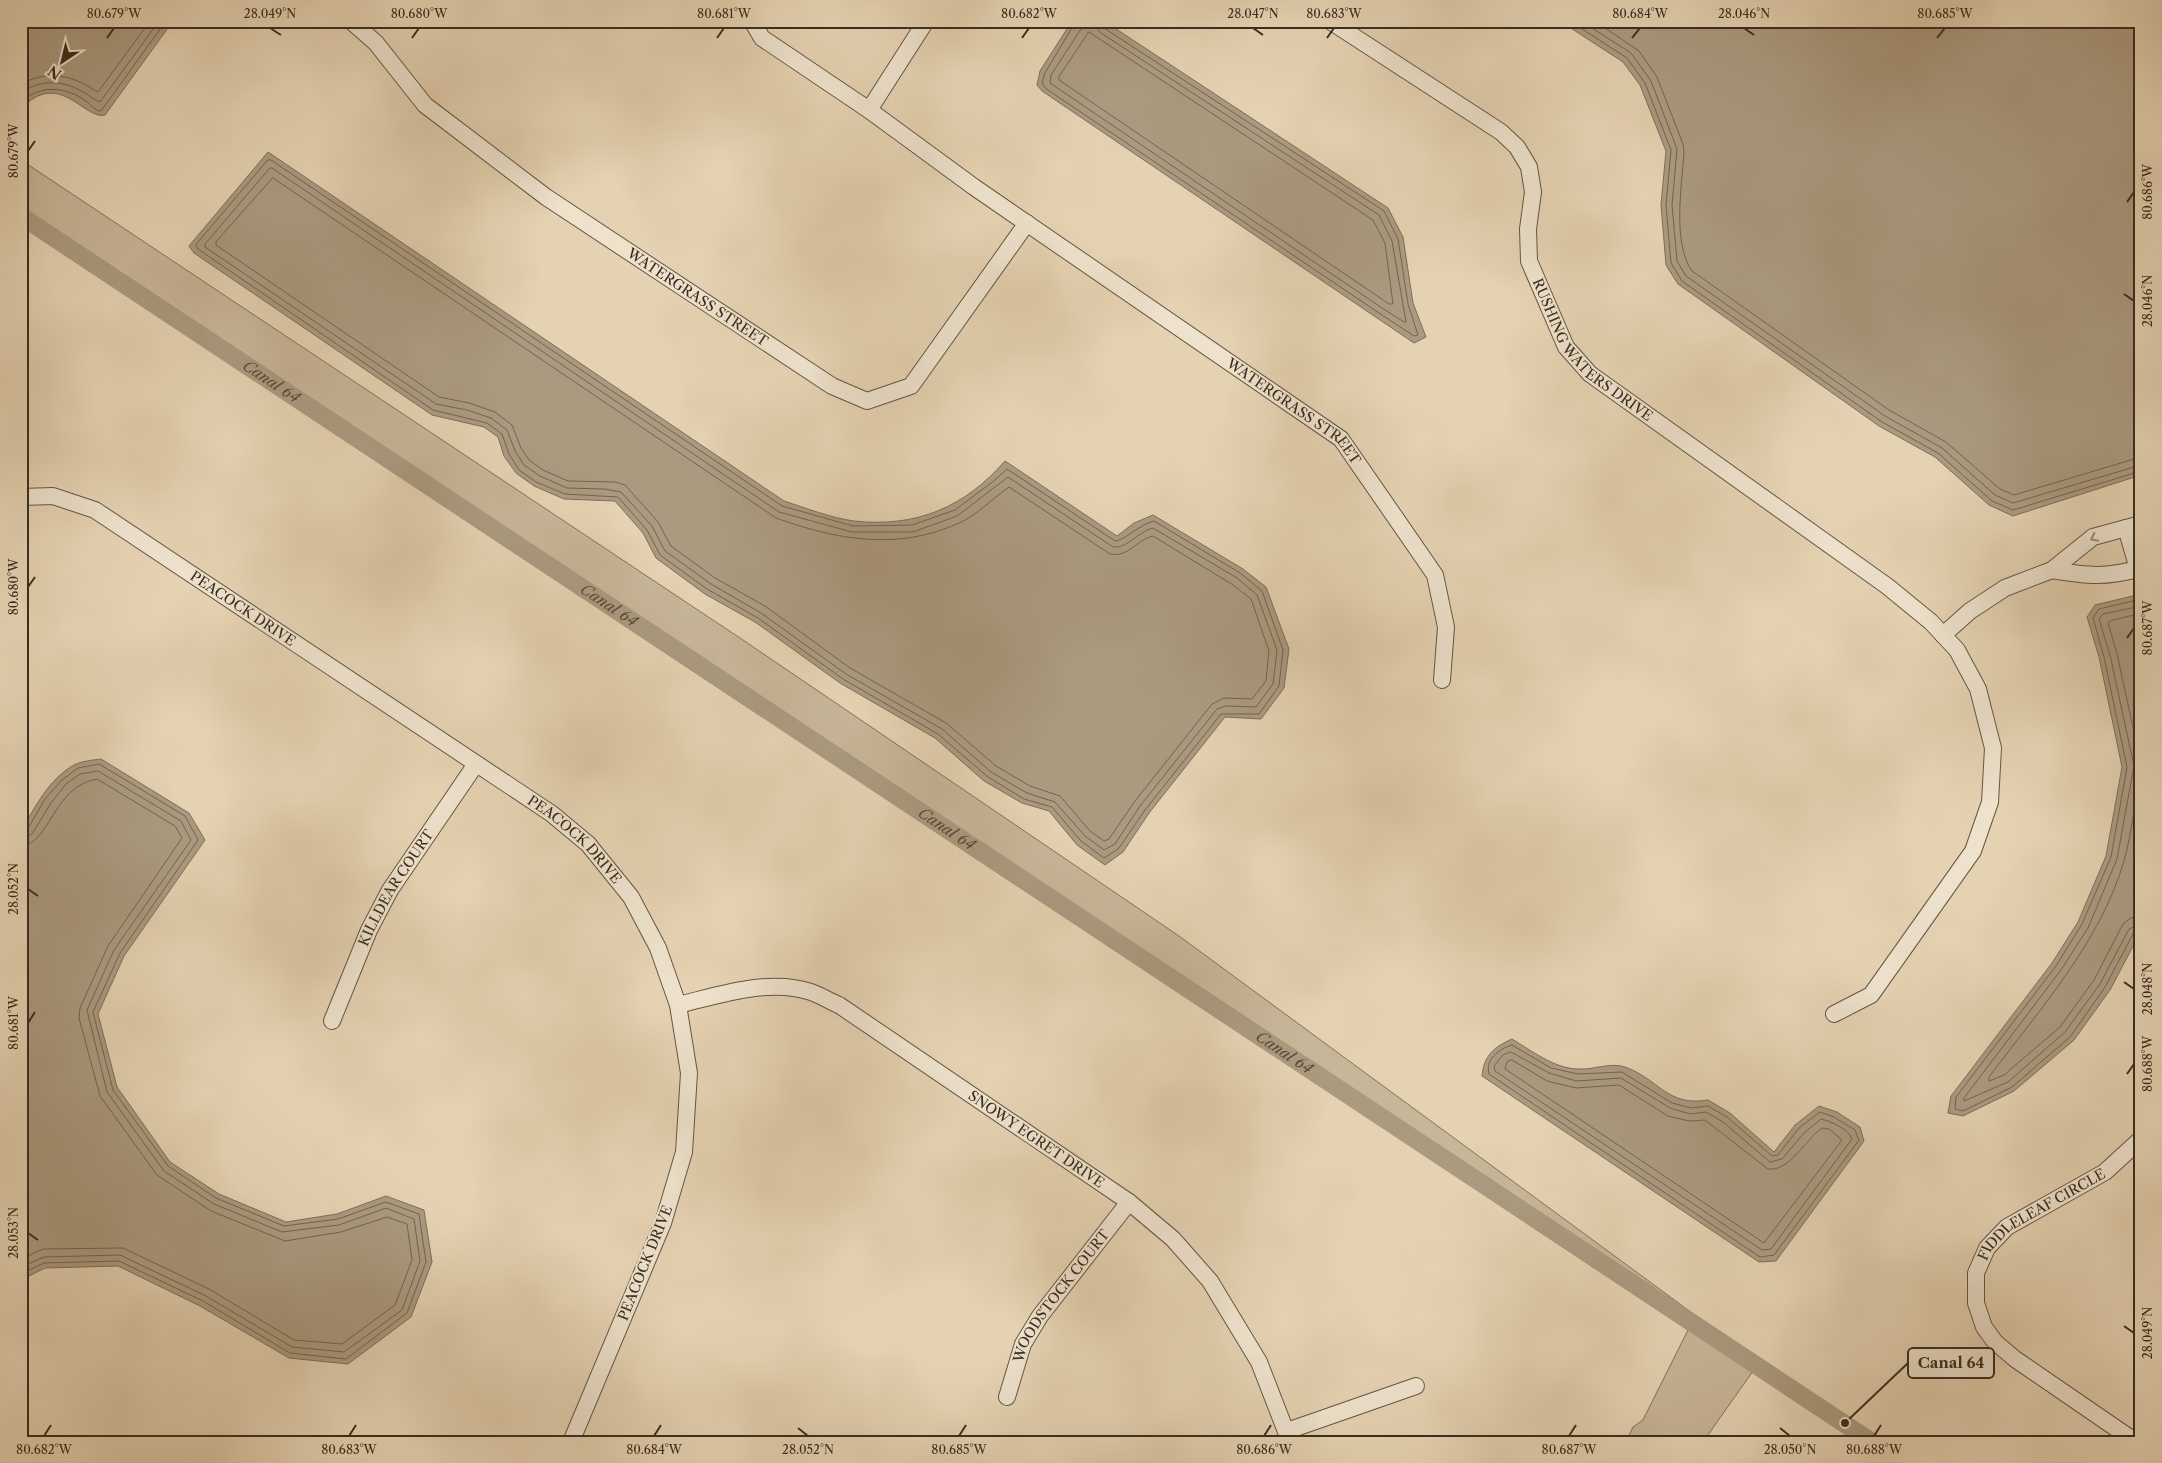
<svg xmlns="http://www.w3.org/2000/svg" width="2162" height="1463" viewBox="0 0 2162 1463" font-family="'Libre Caslon Text',serif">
	<rect width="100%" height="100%" fill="#e5d2b2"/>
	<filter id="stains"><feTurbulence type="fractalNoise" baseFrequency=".004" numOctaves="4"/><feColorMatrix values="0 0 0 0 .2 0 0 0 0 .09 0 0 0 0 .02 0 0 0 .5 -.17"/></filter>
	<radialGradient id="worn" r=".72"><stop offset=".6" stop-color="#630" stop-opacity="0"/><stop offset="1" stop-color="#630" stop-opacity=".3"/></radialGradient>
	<!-- green -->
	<path fill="#c8b699" stroke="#80725c" d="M 21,160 L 743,640 L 1179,936 L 1714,1329 L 1715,1343 L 1753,1371 L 1703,1442 L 1626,1442 L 1633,1427 L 1643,1420 L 1688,1330 L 1163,967 L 21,217 Z"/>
	<!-- water -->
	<g fill="#ab9a80" stroke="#7d6e59">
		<path d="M 21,21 L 173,21 L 105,115 C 84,120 59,68 21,109 Z"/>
		<path d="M 1072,21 L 1104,21 L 1388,208 L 1403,237 L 1413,303 L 1426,337 L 1414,343 L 1042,91 L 1037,85 L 1040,71 Z"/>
		<path d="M 1560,21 L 2141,21 L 2141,475 L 2013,516 L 1989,505 L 1935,457 L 1879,426 L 1678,284 L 1666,265 L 1661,205 L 1666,151 L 1640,85 L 1623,62 Z"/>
		<path d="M 268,152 L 784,501 C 806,508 831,518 854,521 C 916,528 965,507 1005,461 L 1117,536 L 1134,523 L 1153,515 L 1243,569 L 1266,587 L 1289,649 L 1284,688 L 1261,719 L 1225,717 L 1149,813 L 1123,852 L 1105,865 L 1077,845 L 1049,811 L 1022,803 L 984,781 L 935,738 L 840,683 L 755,622 L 705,594 L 656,558 L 643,533 L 615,501 L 564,499 L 534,486 L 516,473 L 504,456 L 498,437 L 484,427 L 432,415 L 194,253 L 189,246 Z"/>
		<path d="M 2141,594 L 2141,931 L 2110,990 L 2074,1040 L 2014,1091 L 1963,1116 L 1948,1113 L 1951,1096 L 2052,963 L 2078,922 L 2106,856 L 2122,767 L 2099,657 L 2087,617 L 2095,605 Z"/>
		<path d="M 101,759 L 189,813 L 205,840 L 124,956 L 98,1014 L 117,1087 L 170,1162 L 219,1194 L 286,1222 L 337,1214 L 386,1196 L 424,1210 L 432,1262 L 411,1317 L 348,1364 L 289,1358 L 200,1306 L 118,1266 L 45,1268 L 21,1280 L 21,831 C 35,807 49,779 74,765 C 82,761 93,760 101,759 Z"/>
		<path d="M 1512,1039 C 1532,1051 1555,1069 1579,1069 C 1593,1070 1610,1062 1625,1067 C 1659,1079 1667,1107 1708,1100 L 1730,1113 L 1774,1152 L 1795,1125 L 1819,1106 L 1837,1112 L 1860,1127 L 1864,1141 L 1776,1261 L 1759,1262 L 1482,1076 C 1484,1055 1494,1047 1512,1039 Z"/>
	</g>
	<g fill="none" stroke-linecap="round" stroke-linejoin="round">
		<!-- shore -->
		<g stroke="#72644f" stroke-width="1">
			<path d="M 1076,21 L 1045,73 L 1042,83 L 1045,88 L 1382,315 L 1414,336 L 1418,335 L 1408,304 L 1398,239 L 1384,211 L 1104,28 L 1102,21"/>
			<path d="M 1082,21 L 1081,29 L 1051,75 L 1050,83 L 1385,310 L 1404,322 L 1406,322 L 1392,241 L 1379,215 L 1101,33 L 1097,28 L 1095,21"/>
			<path d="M 1570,21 L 1627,58 L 1645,83 L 1671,150 L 1666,205 L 1671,263 L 1682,281 L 1882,422 L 1938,453 L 1992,501 L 2013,510 L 2141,471"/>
			<path d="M 1581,21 L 1631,53 L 1651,81 L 1677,149 L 1672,205 L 1677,261 L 1686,276 L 1885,416 L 1942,448 L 1995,495 L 2013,503 L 2141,465"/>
			<path d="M 1595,21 L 1639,51 L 1657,77 L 1683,144 L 1684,152 C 1682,186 1672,242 1692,271 L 1889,410 L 1946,442 L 2000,489 L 2014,495 L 2141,457"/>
			<path d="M 1089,32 L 1373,220 L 1385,243 L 1393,304 L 1389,304 L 1059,80 L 1059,77 Z"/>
			<path d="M 21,84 C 42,73 63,73 84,84 C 89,86 93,90 98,92 L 150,21"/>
			<path d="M 21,93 C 39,79 64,80 83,92 C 89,95 94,100 100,102 L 159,21"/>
			<path d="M 21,101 C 41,85 65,86 86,101 C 91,105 95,111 101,111 L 166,21"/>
			<path d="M 268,160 L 271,160 L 782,506 L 853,526 L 912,525 L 955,510 L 995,480 L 1007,469 L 1115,541 C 1124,541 1140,524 1154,521 L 1240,573 L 1262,591 L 1283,650 L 1279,686 L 1259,714 L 1221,714 L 1145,810 L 1119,848 L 1104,858 L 1081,841 L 1052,807 L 1024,799 L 988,777 L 938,734 L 843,679 L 758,618 L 707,589 L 660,555 L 647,530 L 618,497 L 565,494 L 536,482 L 519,470 L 509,454 L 502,434 L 487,423 L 433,410 L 198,249 L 196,245 Z"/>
			<path d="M 272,168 L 779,512 L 852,532 L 913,532 L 957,516 L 1008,477 L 1113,547 C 1127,549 1139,531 1153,528 L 1237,578 L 1257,595 L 1277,650 L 1273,684 L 1256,707 L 1225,706 L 1217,709 L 1140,806 L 1115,844 L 1104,850 L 1085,836 L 1055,802 L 1027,793 L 991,772 L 942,729 L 846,674 L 761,613 L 711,584 L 665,551 L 652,526 L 621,492 L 604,489 L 567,488 L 540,476 L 524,465 L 515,451 L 507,430 L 491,418 L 467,410 L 436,404 L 205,247 L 205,244 L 269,169 Z"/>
			<path d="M 273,178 L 776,518 C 837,540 898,551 959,523 C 977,515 993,498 1009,487 L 1110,554 C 1128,558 1136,540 1153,536 L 1233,585 L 1251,599 L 1269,651 L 1266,681 L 1252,699 L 1224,698 L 1212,704 L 1135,801 L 1109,839 L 1104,841 L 1090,831 L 1060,796 L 1030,786 L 996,766 L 946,723 L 850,668 L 765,606 L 715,578 L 671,546 L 658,522 L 625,485 L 615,482 L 568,481 L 543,470 L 529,460 L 521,448 L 512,425 L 495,412 L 469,403 L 439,397 L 216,245 L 216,242 L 222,235 Z"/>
			<path d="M 2141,599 L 2099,609 L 2093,618 L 2104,657 L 2127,767 L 2111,857 L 2082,924 L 2056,966 L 1956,1097 L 1955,1109 L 1963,1111 L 2012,1087 L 2070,1037 L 2105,987 L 2134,932 L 2141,930"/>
			<path d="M 2141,606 L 2103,614 L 2099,619 L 2110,655 L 2134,766 L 2117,859 L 2088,928 L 2061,970 L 1964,1098 L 1964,1101 L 2008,1082 L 2065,1032 L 2100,984 L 2129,929 L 2141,924"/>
			<path d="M 2141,613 L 2110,621 L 2108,623 L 2117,654 L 2141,764"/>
			<path d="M 2141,771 C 2135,800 2132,832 2124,861 C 2100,943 2039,1010 1989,1077 L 1989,1081 L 2004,1075 L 2060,1027 L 2094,980 L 2123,924 L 2131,918 L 2141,916"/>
			<path d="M 21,832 L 27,830 L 45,799 L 62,780 L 78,768 L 99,764 L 185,816 L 198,840 L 120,953 L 93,1012 L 113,1090 L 168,1166 L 216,1198 L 284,1226 L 338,1219 L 386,1202 L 419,1214 L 426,1262 L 407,1313 L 346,1359 L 290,1353 L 203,1301 L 119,1261 L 44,1263 L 21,1274"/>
			<path d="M 21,839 L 32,834 L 51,803 L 66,784 L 80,774 L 98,771 L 181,821 L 191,840 L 114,950 L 87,1010 L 107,1092 L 164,1171 L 214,1204 L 282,1232 L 339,1225 L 386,1208 L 414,1219 L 420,1261 L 402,1310 L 344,1352 L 292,1347 L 206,1296 L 120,1255 L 44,1257 L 21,1267"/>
			<path d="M 21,846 C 50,845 52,787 97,779 L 175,826 L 182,838 L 108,946 L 80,1008 L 79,1018 L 100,1096 L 157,1175 L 211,1211 L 285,1241 L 341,1232 L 387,1217 L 407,1224 L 412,1260 L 395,1305 L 342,1344 L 294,1340 L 209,1289 L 123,1248 L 43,1249 L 21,1259"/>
			<path d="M 1512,1045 L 1551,1068 L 1578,1074 L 1622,1072 L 1672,1103 L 1691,1108 L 1708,1106 L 1727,1117 L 1772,1156 L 1778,1155 L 1799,1128 L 1820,1112 L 1834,1117 L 1855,1130 L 1859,1140 L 1774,1255 L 1760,1257 L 1489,1074 C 1485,1059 1499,1049 1512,1045 Z"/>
			<path d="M 1511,1052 L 1549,1073 L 1576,1081 L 1621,1078 L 1670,1108 L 1690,1114 L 1706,1112 L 1723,1122 L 1770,1162 L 1782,1159 L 1804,1133 L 1821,1119 C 1830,1121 1849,1129 1852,1139 L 1771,1249 L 1762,1250 L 1495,1071 L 1494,1066 L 1503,1055 Z"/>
			<path d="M 1512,1060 L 1547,1081 L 1576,1088 L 1619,1085 L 1668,1116 L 1689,1121 L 1705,1120 L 1768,1169 C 1789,1172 1805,1140 1822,1128 L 1829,1129 L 1842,1140 L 1764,1243 L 1505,1069 L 1507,1062 Z"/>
		</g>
		<!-- canal -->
		<path stroke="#ab9a80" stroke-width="18" id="s1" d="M 21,216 L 1872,1442"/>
		<!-- minor casing -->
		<g stroke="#645643" stroke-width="18">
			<g id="minor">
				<path id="s2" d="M 351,21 L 376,43 L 425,105 L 546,197 L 832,386 L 867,401 L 911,386 L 1027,223"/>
				<path id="s3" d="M 752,21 L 762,38 L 869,110 L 974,187 L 1341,439 L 1435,575 L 1446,627 L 1442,680"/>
				<path id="s4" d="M 1330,21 L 1501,132 L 1517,147 L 1529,167 L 1533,192 L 1528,229 L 1529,261 L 1566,347 L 1590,374 L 1887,586 L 1931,622 L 1957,650 L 1978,689 L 1993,748 L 1990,802 L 1973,851 L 1871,995 L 1834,1014"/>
				<path d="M 869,110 L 926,21"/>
				<path id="s5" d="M 21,497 L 53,496 L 95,510 L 552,814 L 588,844 L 631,897 L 658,948 L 678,1005 L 689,1073 L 684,1152 L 663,1223 L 571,1442"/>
				<path d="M 2126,528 L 2138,569"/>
				<path d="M 2052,570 C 2088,576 2106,578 2141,568"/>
				<path d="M 1943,635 L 1970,611 L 2005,588 L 2052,570 L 2093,537 L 2141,524"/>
				<path id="s6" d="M 678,1005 C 720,995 769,978 811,992 C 820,995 829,1001 839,1005 L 1129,1202 L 1173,1239 L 1210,1281 L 1259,1362 L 1290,1442"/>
				<path id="s7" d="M 332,1021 L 369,930 L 390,890 L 476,764"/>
				<path id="s8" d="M 1007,1397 L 1023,1344 L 1040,1316 L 1129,1202"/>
				<path d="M 1287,1431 L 1416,1386"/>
				<path id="s9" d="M 2136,1442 L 2015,1359 L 1995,1342 L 1984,1327 L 1976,1303 L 1976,1273 L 1987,1248 L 2007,1227 L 2105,1172 L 2141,1139"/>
			</g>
		</g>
		<!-- minor -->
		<use href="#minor" stroke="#eee2cd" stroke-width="16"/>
	</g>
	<!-- one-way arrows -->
	<defs><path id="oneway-chevron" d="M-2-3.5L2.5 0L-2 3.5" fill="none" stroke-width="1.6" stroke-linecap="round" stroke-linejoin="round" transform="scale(1.25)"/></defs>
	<use stroke="#948876" href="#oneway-chevron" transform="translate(2094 538) rotate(154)"/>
	<!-- ticks -->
	<path fill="none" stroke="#392d1e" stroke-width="2" d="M 270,28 L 281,35M 1253,28 L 1263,35M 1744,28 L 1754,35M 107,38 L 114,28M 412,38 L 419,28M 717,38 L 724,28M 1022,38 L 1029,28M 1327,38 L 1334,28M 1632,38 L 1640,28M 1937,38 L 1945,28M 28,151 L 35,141M 2127,202 L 2134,192M 2124,294 L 2134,301M 28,587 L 35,577M 2127,638 L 2134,628M 28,889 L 38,896M 2124,982 L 2134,989M 28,1023 L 35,1012M 2127,1074 L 2134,1064M 28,1233 L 38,1240M 2124,1326 L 2134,1333M 798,1428 L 808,1436M 1780,1428 L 1790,1436M 44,1436 L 51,1425M 349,1436 L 356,1425M 654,1436 L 661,1425M 959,1436 L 966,1425M 1264,1436 L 1271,1425M 1569,1436 L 1576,1425M 1874,1436 L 1881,1425"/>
	<g text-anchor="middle" stroke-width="4" stroke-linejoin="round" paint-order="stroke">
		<!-- street labels -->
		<g font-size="14" fill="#392d1e" stroke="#eee2cd">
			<text dy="5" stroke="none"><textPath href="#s2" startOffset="446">WATERGRASS STREET</textPath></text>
			<text dy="5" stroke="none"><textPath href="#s4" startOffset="456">RUSHING WATERS DRIVE</textPath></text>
			<text dy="5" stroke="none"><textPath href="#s3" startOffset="670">WATERGRASS STREET</textPath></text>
			<text dy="5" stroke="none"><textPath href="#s5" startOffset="254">PEACOCK DRIVE</textPath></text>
			<text dy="5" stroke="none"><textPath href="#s5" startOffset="659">PEACOCK DRIVE</textPath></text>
			<text dy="5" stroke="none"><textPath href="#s7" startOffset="148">KILLDEAR COURT</textPath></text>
			<text dy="5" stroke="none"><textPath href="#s6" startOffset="405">SNOWY EGRET DRIVE</textPath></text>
			<text dy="5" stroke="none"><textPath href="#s9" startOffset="338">FIDDLELEAF CIRCLE</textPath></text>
			<text transform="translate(645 1263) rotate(-68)" y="5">PEACOCK DRIVE</text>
			<text dy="5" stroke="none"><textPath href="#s8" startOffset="116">WOODSTOCK COURT</textPath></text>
		</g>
		<!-- water labels -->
		<g font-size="15" font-style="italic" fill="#564836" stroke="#eee2cd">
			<text dy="5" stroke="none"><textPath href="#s1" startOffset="300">Canal 64</textPath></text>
			<text dy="5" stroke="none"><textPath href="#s1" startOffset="705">Canal 64</textPath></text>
			<text dy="5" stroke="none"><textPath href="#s1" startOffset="1110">Canal 64</textPath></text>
			<text dy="5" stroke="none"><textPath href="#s1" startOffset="1515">Canal 64</textPath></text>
		</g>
	</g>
	<!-- callouts -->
	<path fill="none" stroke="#392d1e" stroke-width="2" d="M1845 1423L1908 1363"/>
	<circle fill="#392d1e" stroke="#eee2cd" stroke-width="2" cx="1845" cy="1423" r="5"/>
	<rect fill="#eee2cd" stroke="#392d1e" stroke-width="2" x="1908" y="1348" width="86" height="30" rx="5"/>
	<g font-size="15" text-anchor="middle" font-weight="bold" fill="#392d1e">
		<text x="1951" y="1368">Canal 64</text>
	</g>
	<!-- margin -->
	<rect width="2162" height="1463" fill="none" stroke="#e5d2b2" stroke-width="55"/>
	<!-- north arrow -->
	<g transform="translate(62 62) rotate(215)" stroke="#eee2cd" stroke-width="4" paint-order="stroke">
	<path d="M0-4L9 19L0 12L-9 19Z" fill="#392d1e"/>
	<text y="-8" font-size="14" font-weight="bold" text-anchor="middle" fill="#392d1e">N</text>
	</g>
	<rect x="28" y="28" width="2106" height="1408" fill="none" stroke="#392d1e" stroke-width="2"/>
	<g font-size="12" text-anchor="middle" fill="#392d1e">
		<text x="114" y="18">80.679°W</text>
		<text x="270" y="18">28.049°N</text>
		<text x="419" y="18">80.680°W</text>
		<text x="724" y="18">80.681°W</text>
		<text x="1029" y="18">80.682°W</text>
		<text x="1253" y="18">28.047°N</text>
		<text x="1334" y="18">80.683°W</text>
		<text x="1640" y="18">80.684°W</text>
		<text x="1744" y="18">28.046°N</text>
		<text x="1945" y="18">80.685°W</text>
		<text transform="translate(14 151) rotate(-90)" y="4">80.679°W</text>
		<text transform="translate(2148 192) rotate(-90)" y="4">80.686°W</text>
		<text transform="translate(2148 301) rotate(-90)" y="4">28.046°N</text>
		<text transform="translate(14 587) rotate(-90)" y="4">80.680°W</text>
		<text transform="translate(2148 628) rotate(-90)" y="4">80.687°W</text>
		<text transform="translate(14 889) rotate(-90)" y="4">28.052°N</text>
		<text transform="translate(2148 989) rotate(-90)" y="4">28.048°N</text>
		<text transform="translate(14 1023) rotate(-90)" y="4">80.681°W</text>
		<text transform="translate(2148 1064) rotate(-90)" y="4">80.688°W</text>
		<text transform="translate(14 1233) rotate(-90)" y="4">28.053°N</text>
		<text transform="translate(2148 1333) rotate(-90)" y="4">28.049°N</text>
		<text x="44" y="1454">80.682°W</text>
		<text x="349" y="1454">80.683°W</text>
		<text x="654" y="1454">80.684°W</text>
		<text x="808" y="1454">28.052°N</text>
		<text x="959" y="1454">80.685°W</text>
		<text x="1264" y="1454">80.686°W</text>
		<text x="1569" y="1454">80.687°W</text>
		<text x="1790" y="1454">28.050°N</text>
		<text x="1874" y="1454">80.688°W</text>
	</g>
	<rect width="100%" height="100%" filter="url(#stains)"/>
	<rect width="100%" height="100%" fill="url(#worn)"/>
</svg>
